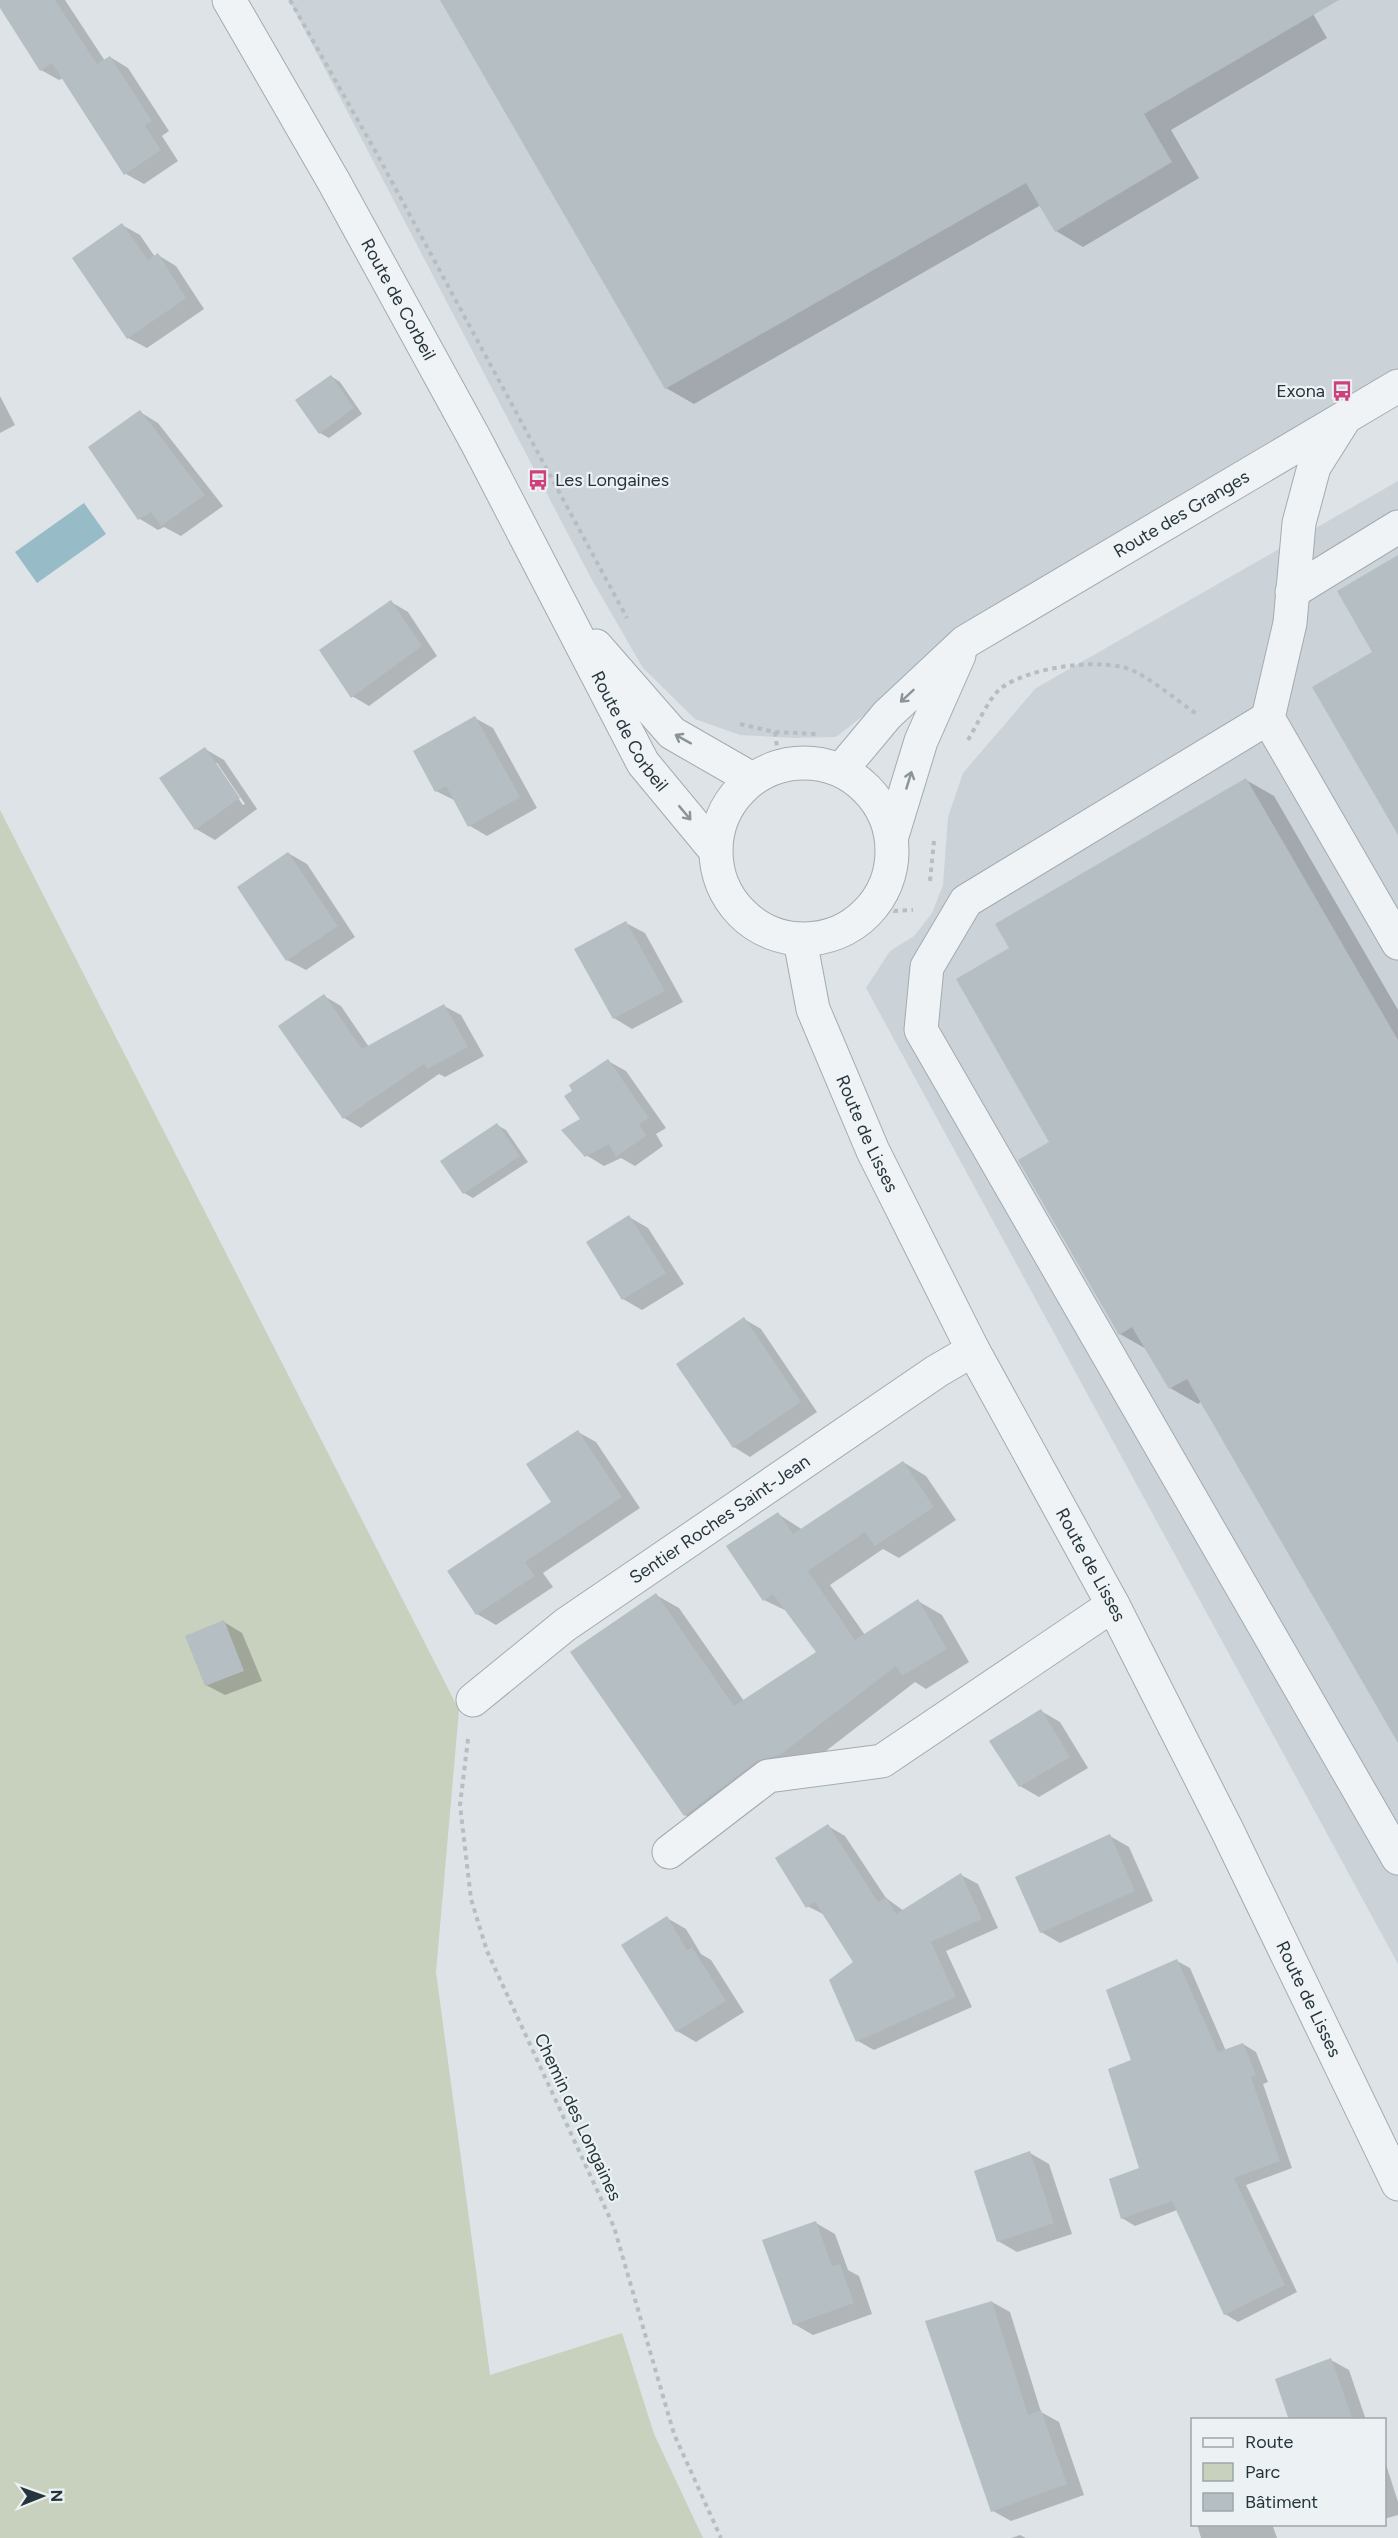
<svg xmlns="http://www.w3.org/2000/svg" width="1398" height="2538" viewBox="0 0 1398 2538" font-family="Figtree,sans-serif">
	<rect width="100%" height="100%" fill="#dde3e7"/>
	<!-- built -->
	<g fill="#cbd3d9">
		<path d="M 289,0 L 1398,0 L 1398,381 L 963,638 L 836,737 L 794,738 L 740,735 L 695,719 L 643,668 L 592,580 Z"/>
		<path d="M 1398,481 L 1398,1964 L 866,988 L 890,951 L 914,936 L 932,913 L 943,885 L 948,817 L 963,773 L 1036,688 Z"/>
	</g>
	<!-- green -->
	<path fill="#c8d0be" d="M 0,810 L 459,1710 L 436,1972 L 490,2375 L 622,2333 L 654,2434 L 703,2538 L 0,2538 Z"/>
	<!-- water -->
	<path fill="#97bbc7" d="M 84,503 L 106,534 L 37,583 L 15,552 Z"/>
	<!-- shadow -->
	<g fill="#0003" fill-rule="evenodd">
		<path d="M 7,0 L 65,0 L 105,61 L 110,57 L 128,68 L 169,131 L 162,136 L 178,161 L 144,184 L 126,174 L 63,78 L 59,80 L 41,70 L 0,5 Z"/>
		<path d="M 442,0 L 1305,0 L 1327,38 L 1171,130 L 1199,178 L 1083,247 L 1056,231 L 1041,205 L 694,404 L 666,388 Z"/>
		<path d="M 122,225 L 140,235 L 155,257 L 158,255 L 176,266 L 204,309 L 147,348 L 128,338 Z"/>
		<path d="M 331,376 L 340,382 L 362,414 L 329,438 L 320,433 Z"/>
		<path d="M 0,396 L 15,425 L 0,433 Z"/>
		<path d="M 140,412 L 158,423 L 223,506 L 181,536 L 164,527 L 158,530 L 140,519 Z"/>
		<path d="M 391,602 L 408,612 L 437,656 L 369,706 L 352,696 Z"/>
		<path d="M 475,718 L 493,728 L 537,808 L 487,836 L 470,826 L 456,801 L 436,791 L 415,752 Z"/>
		<path d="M 205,749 L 224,760 L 257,809 L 215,840 L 196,829 ZM 213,763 L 217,763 L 245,804 L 243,805 Z"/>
		<path d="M 1246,780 L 1274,796 L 1398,1010 L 1398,1740 L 1202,1401 L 1198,1404 L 1170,1388 L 1148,1350 L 1120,1334 L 1051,1142 L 1011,949 Z"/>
		<path d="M 288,853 L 307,864 L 355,937 L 306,970 L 287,960 Z"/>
		<path d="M 626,923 L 645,933 L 683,1002 L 632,1029 L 614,1018 Z"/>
		<path d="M 324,996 L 341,1006 L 369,1047 L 444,1006 L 461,1015 L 484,1056 L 445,1077 L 439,1074 L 361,1128 L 344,1118 L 280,1026 Z"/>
		<path d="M 608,1061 L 626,1071 L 666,1128 L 656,1134 L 663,1146 L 635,1166 L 621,1158 L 604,1166 L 586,1155 L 582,1119 Z"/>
		<path d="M 497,1125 L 506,1130 L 528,1162 L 473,1198 L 464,1193 Z"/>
		<path d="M 629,1217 L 648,1228 L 684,1284 L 642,1310 L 623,1299 Z"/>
		<path d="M 744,1319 L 761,1329 L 817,1412 L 750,1457 L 734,1447 Z"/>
		<path d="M 578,1432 L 596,1442 L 640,1508 L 543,1573 L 553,1587 L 496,1625 L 477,1614 L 553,1502 Z"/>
		<path d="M 903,1462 L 926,1476 L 956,1520 L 899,1558 L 883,1549 L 830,1585 L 865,1635 L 918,1601 L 942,1615 L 969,1662 L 926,1689 L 915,1682 L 804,1768 L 709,1829 L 685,1815 L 572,1652 L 656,1595 L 679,1608 L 744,1701 L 818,1652 L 789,1612 L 764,1600 L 778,1514 L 803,1530 Z"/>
		<path d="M 224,1622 L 242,1633 L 262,1681 L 225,1695 L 206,1685 Z"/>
		<path d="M 1041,1711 L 1060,1722 L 1088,1768 L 1039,1797 L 1020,1786 Z"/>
		<path d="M 828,1826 L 845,1836 L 886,1898 L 904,1911 L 961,1875 L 978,1884 L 998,1928 L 946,1951 L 972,2007 L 874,2050 L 858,2041 L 855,1962 L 825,1915 L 807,1906 Z"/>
		<path d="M 1110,1836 L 1129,1847 L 1153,1901 L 1060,1943 L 1041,1932 Z"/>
		<path d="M 667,1918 L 686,1929 L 701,1954 L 711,1960 L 744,2012 L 696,2042 L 677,2031 Z"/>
		<path d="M 1177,1961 L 1190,1968 L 1226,2051 L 1243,2044 L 1256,2052 L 1268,2082 L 1263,2084 L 1292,2168 L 1246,2185 L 1297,2292 L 1238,2322 L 1225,2314 L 1177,2210 L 1135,2226 L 1122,2218 L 1141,2169 L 1133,2061 Z"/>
		<path d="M 1030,2153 L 1049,2164 L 1072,2234 L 1017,2252 L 998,2241 Z"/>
		<path d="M 816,2223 L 835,2234 L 848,2270 L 859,2276 L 872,2314 L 813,2335 L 794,2324 Z"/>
		<path d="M 992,2302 L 1010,2312 L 1041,2412 L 1059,2422 L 1084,2495 L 1011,2521 L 993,2511 Z"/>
		<path d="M 1331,2360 L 1349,2370 L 1366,2420 L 1291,2420 Z"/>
		<path d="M 1384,2458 L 1398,2502 L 1398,2515 L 1384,2519 Z"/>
		<path d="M 1197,2524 L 1272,2524 L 1277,2538 L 1201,2538 Z"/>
		<path d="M 1020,2535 L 1026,2538 L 1011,2538 Z"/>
	</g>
	<!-- building -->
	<g fill="#b4bec3">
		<path d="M 0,0 L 55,0 L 97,64 L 110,56 L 152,121 L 145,126 L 161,150 L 124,175 L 52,63 L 40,71 L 0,8 Z"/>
		<path d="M 440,0 L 1339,0 L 1144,114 L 1172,162 L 1055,232 L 1026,183 L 665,389 Z"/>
		<path d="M 122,223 L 148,260 L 158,253 L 186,298 L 127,339 L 72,258 Z"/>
		<path d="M 331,375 L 354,408 L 319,434 L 295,400 Z"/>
		<path d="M 140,410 L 205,495 L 161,526 L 151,512 L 138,520 L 88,447 Z"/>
		<path d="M 1398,555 L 1398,835 L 1312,687 L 1372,652 L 1337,591 Z"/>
		<path d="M 391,600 L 422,646 L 351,698 L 319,650 Z"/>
		<path d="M 475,716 L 520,797 L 468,827 L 446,786 L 435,792 L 413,751 Z"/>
		<path d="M 205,747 L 240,798 L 195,830 L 159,778 Z"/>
		<path d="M 1246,778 L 1398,1040 L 1398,1743 L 1187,1379 L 1169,1389 L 1132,1327 L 1119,1335 L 1018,1160 L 1049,1142 L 956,979 L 1009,948 L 995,924 Z"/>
		<path d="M 288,852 L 338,926 L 286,961 L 237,887 Z"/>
		<path d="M 626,921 L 665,991 L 613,1019 L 574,949 Z"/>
		<path d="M 324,994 L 362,1049 L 444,1004 L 468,1047 L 427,1069 L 424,1064 L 343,1119 L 278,1026 Z"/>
		<path d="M 608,1059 L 649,1118 L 639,1124 L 646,1136 L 616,1157 L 609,1144 L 585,1157 L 561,1130 L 580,1119 L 564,1096 L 572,1091 L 569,1085 Z"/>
		<path d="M 497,1123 L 520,1156 L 463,1194 L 440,1161 Z"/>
		<path d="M 629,1215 L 666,1273 L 622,1300 L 586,1242 Z"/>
		<path d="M 744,1317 L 801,1402 L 733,1448 L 676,1364 Z"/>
		<path d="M 578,1430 L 622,1497 L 525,1562 L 535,1576 L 476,1615 L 447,1571 L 551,1502 L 526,1464 Z"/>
		<path d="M 903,1461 L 934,1507 L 875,1546 L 865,1532 L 808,1571 L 855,1640 L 918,1599 L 947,1649 L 902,1676 L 896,1666 L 780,1755 L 757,1761 L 684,1816 L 570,1652 L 656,1593 L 734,1706 L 816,1652 L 773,1594 L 763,1601 L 726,1546 L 778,1512 L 793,1534 Z"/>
		<path d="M 224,1620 L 244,1671 L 205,1686 L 185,1636 Z"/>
		<path d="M 1041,1709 L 1070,1757 L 1019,1787 L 989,1741 Z"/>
		<path d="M 828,1824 L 878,1902 L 886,1897 L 896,1914 L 961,1873 L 982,1919 L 931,1942 L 956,1997 L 856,2042 L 829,1980 L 853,1962 L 815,1902 L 806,1908 L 775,1858 Z"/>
		<path d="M 1110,1834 L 1135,1891 L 1040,1933 L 1015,1877 Z"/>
		<path d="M 667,1916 L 687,1950 L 692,1947 L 726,2001 L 676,2032 L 621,1945 Z"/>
		<path d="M 1177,1959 L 1218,2052 L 1243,2043 L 1256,2075 L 1251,2077 L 1280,2161 L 1234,2178 L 1285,2285 L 1224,2315 L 1172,2201 L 1121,2219 L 1109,2179 L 1139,2168 L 1108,2069 L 1131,2060 L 1106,1990 Z"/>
		<path d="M 1030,2151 L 1054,2223 L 997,2242 L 974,2171 Z"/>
		<path d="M 816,2221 L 832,2266 L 840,2264 L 854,2303 L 793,2325 L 762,2240 Z"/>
		<path d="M 992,2301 L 1028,2415 L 1041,2410 L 1067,2484 L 991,2512 L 925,2321 Z"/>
		<path d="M 1331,2358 L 1353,2420 L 1289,2420 L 1275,2379 Z"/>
	</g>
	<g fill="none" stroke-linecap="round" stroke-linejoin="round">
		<!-- minor casing -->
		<g stroke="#a2abb1" stroke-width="35">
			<g id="minor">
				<path id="s1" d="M 229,0 L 334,182 L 476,441 L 643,763 L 715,850"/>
				<path d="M 1292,592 L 1398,527"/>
				<path d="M 596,646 L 672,733 L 752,779"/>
				<path d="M 1268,718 L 1290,623 L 1299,523 L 1314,467 L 1343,421"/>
				<circle cx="804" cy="851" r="88"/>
				<path id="s2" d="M 841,770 L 887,715 L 965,642 L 1398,386"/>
				<path d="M 892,836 L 921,741 L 959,655"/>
				<path id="s3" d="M 800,940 L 813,1009 L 873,1151 L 973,1350 L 1113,1605 L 1227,1830 L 1398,2184"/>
				<path d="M 1398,943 L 1268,718 L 966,901 L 927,967 L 921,1030 L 1398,1858"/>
				<path id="s4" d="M 473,1700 L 565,1625 L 937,1371 L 973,1350"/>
				<path d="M 669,1852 L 768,1776 L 882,1761 L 1113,1605"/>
			</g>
		</g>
		<!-- path -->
		<g stroke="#b7bec1" stroke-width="4" stroke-dasharray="4.5 4.5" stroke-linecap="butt">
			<path d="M 290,0 L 378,156 L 627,618"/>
			<path d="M 740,724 L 775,732 L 818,734"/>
			<path d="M 775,732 L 777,747"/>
			<path d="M 968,740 C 976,727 989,698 1000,689 C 1027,667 1107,655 1138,673 C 1159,685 1178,701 1198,715"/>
			<path d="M 930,881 L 934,841"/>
			<path d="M 880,899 L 894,911 L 913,910"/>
			<path d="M 468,1739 L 460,1805 L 471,1899 L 487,1951 L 614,2227 L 674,2434 L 721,2538"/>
		</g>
		<!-- minor -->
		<use href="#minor" stroke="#eff3f5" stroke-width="33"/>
	</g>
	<!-- one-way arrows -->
	<defs><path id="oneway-shaft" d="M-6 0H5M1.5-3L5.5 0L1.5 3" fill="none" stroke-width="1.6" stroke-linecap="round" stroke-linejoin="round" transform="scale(1.5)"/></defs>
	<g stroke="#8a9499">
		<use href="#oneway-shaft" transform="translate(907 696) rotate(137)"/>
		<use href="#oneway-shaft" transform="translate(683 739) rotate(-151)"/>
		<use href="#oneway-shaft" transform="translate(909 780) rotate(-73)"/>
		<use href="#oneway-shaft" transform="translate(685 813) rotate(50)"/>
	</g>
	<!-- icons -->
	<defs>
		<g id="bus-bare" transform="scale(1.62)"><path d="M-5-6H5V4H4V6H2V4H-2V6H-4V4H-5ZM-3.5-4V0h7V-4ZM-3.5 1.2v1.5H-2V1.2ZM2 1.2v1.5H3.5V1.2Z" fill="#cd407c" stroke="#ecf2f4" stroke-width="2.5" paint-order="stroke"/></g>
	</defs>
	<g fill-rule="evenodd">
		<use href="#bus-bare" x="1342" y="391"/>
		<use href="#bus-bare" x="538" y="480"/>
	</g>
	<g text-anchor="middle" stroke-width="4.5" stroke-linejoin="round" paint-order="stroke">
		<!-- street labels -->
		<g font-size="18" fill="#26353d" stroke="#ecf2f4">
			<text dy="6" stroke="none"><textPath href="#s1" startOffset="344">Route de Corbeil</textPath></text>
			<text dy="6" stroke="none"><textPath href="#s2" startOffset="430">Route des Granges</textPath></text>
			<text dy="6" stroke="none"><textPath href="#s1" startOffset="834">Route de Corbeil</textPath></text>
			<text dy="6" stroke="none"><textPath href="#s3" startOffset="206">Route de Lisses</textPath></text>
			<text dy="6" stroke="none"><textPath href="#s4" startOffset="306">Sentier Roches Saint-Jean</textPath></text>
			<text dy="6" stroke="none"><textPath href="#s3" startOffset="692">Route de Lisses</textPath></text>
			<text dy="6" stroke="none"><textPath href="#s3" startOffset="1178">Route de Lisses</textPath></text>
			<text transform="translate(578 2117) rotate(65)" y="6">Chemin des Longaines</text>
		</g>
		<!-- poi labels -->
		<g font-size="18" fill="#26353d" stroke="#ecf2f4" text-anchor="end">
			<text x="1325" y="397">Exona</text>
			<text x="555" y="486" text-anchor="start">Les Longaines</text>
		</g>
	</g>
	<!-- legend -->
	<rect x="1191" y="2418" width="195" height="108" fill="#ecf2f4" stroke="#9da6ab" stroke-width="1.5"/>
	<rect x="1203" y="2438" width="30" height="9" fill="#eff3f5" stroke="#9da6ab" stroke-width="1.5"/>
	<text x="1245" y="2448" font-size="18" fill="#26353d">Route</text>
	<rect x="1203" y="2463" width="30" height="18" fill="#c8d0be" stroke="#9da6ab" stroke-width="1.5"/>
	<text x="1245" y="2478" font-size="18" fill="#26353d">Parc</text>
	<rect x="1203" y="2493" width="30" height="18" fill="#b4bec3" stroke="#9da6ab" stroke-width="1.5"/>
	<text x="1245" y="2508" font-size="18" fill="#26353d">Bâtiment</text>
	<!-- north arrow -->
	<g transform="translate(42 2496) rotate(89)" stroke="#ecf2f4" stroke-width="4.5" paint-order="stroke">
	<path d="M0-4.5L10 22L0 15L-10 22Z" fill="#26353d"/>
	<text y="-9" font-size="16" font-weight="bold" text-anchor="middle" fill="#26353d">N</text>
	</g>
</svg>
